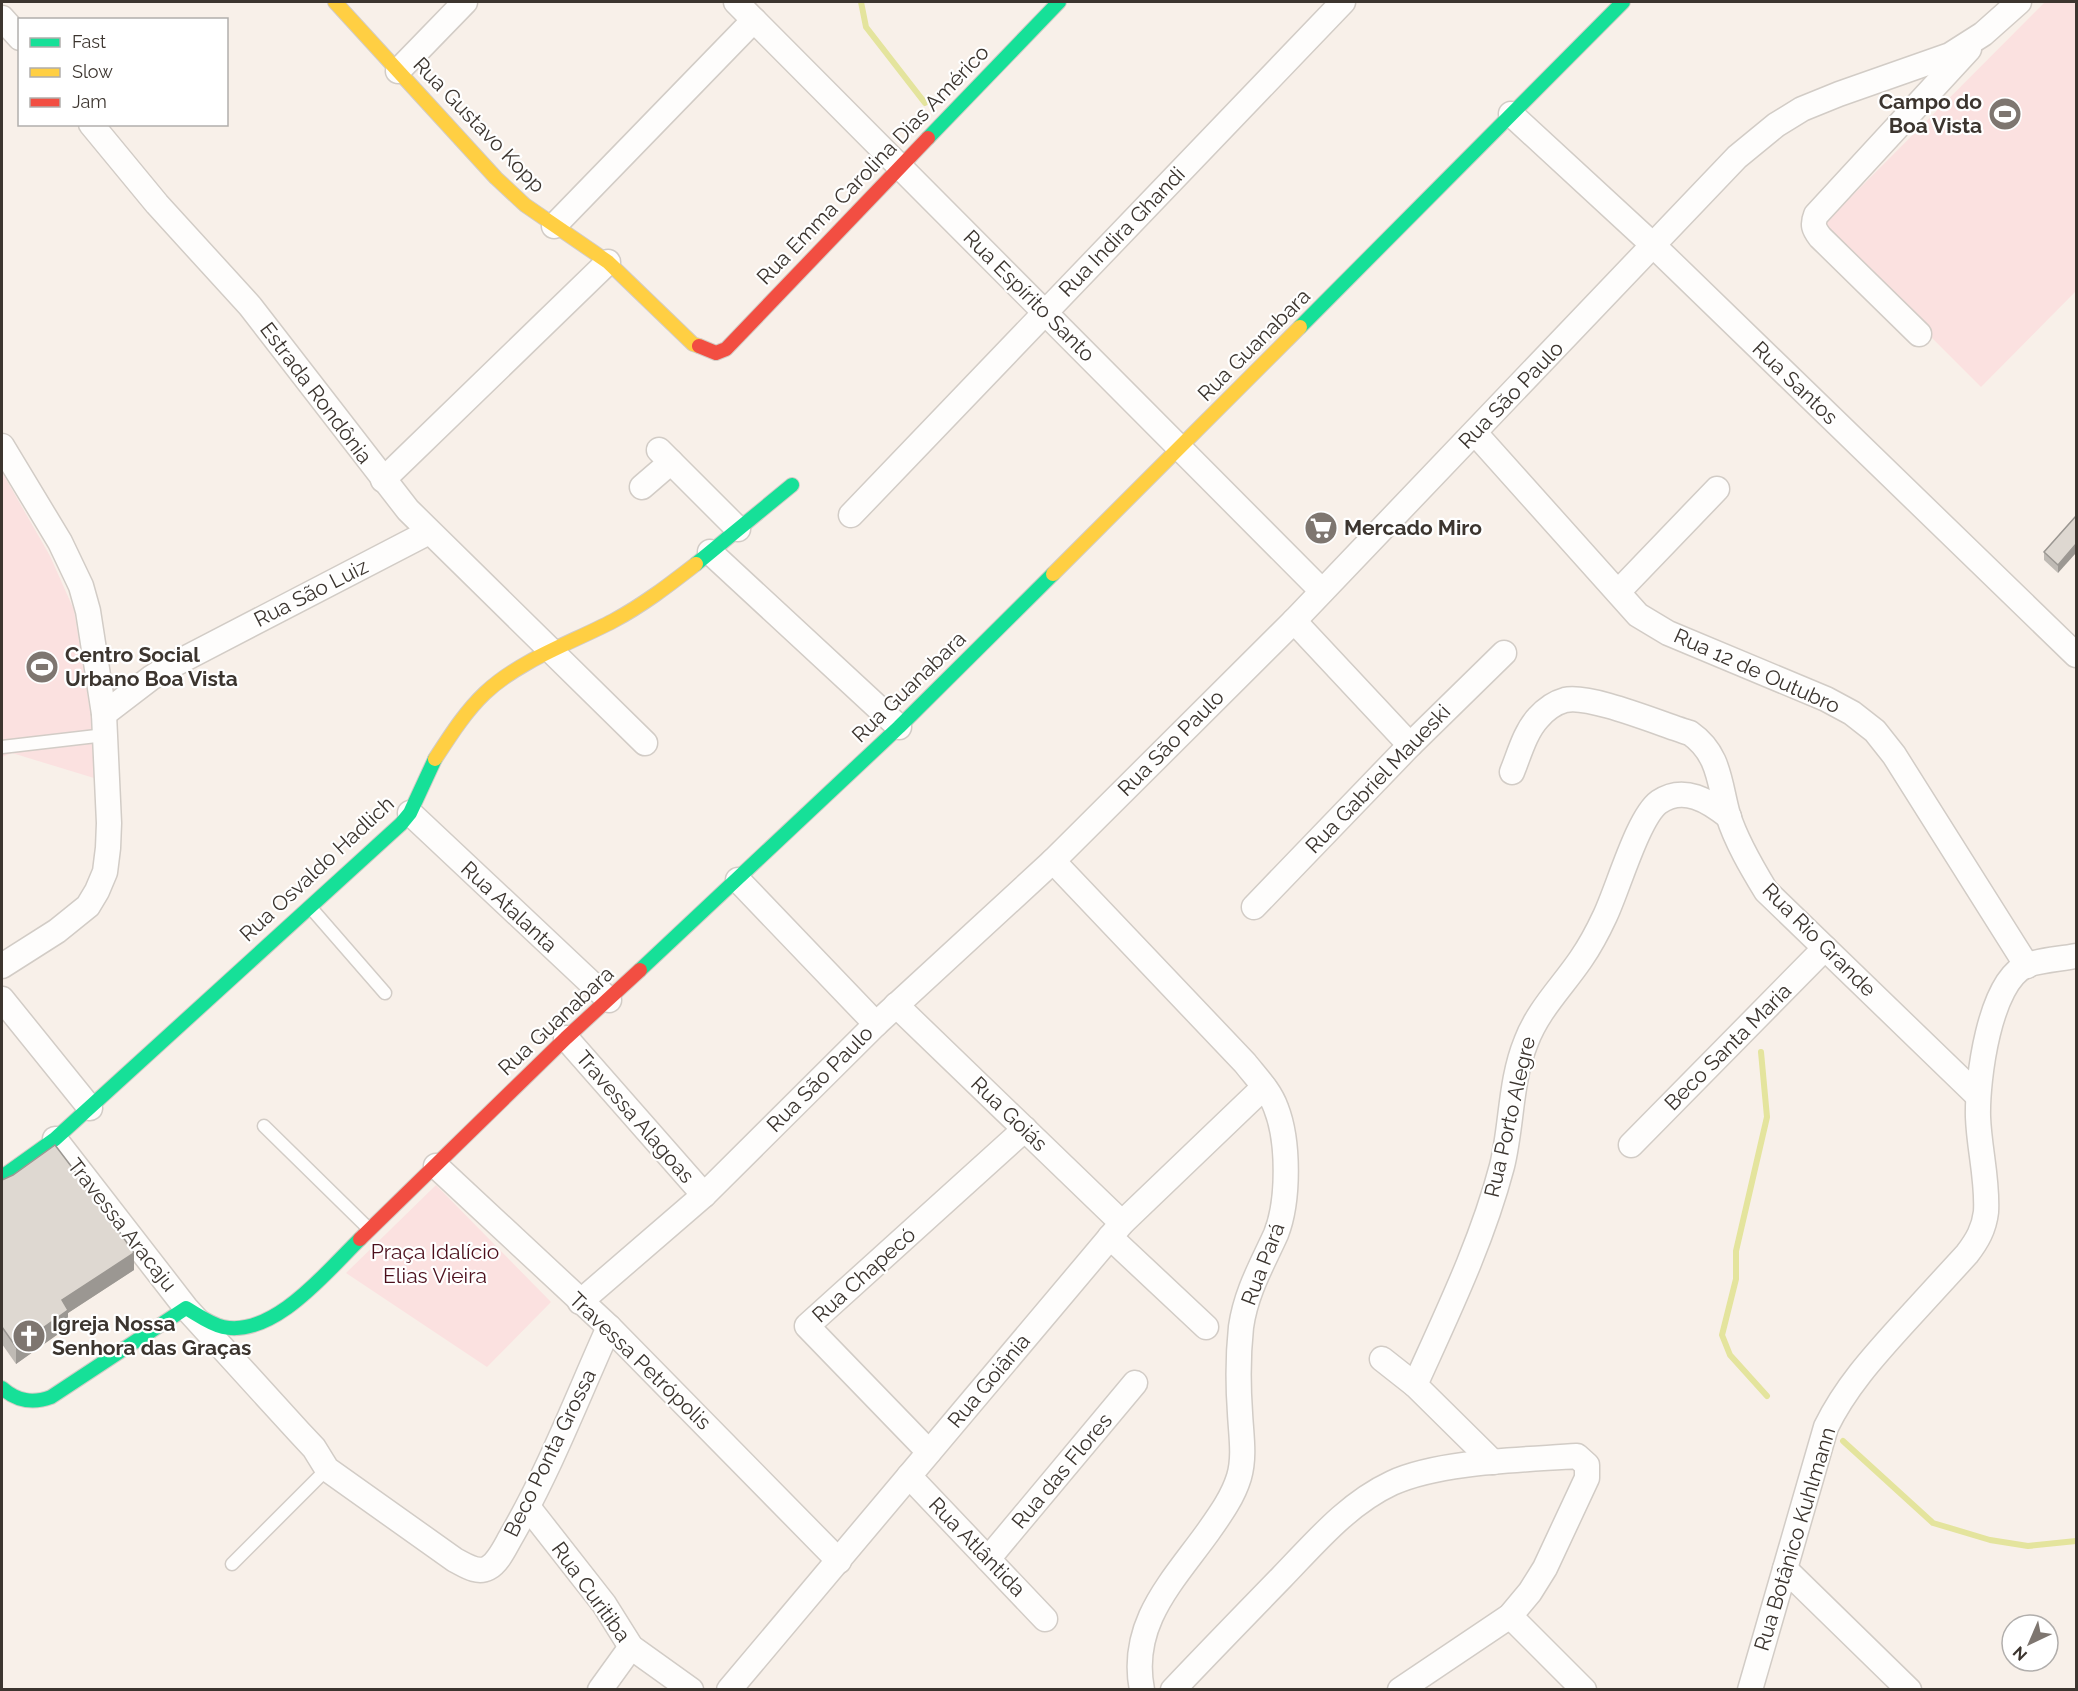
<svg xmlns="http://www.w3.org/2000/svg" width="2078" height="1691" viewBox="0 0 2078 1691" font-family="Raleway,sans-serif">
	<rect width="100%" height="100%" fill="#f8f0e9"/>
	<!-- green -->
	<g fill="#fbe1e0">
		<path d="M 2045,2 L 2076,2 L 2076,291 L 1981,387 L 1821,227 Z"/>
		<path d="M 2,472 L 50,556 L 74,610 L 92,724 L 94,778 L 12,753 L 2,757 Z"/>
		<path d="M 436,1185 L 551,1302 L 487,1367 L 346,1273 Z"/>
	</g>
	<g fill="none" stroke-linecap="round" stroke-linejoin="round">
		<!-- stream -->
		<g stroke="#e4e49d" stroke-width="6">
			<path d="M 861,2 L 866,27 L 925,103"/>
			<path d="M 1761,1052 L 1767,1117 L 1736,1251 L 1736,1279 L 1722,1335 L 1730,1355 L 1767,1396"/>
			<path d="M 1843,1441 L 1933,1523 L 1990,1540 L 2028,1546 L 2076,1541"/>
		</g>
		<!-- lane casing -->
		<g stroke="#d2ccc6" stroke-width="15">
			<g id="lane">
				<path d="M 2,747 L 105,735"/>
				<path d="M 311,908 L 385,993"/>
				<path d="M 264,1126 L 368,1228"/>
				<path d="M 232,1564 L 327,1469"/>
			</g>
		</g>
		<!-- street casing -->
		<g stroke="#d2ccc6" stroke-width="27">
			<g id="street">
				<path d="M 736,2 L 1322,591"/>
				<path d="M 2,18 L 20,38"/>
				<path d="M 398,71 L 465,2"/>
				<path d="M 1511,114 L 1653,245 L 2076,655"/>
				<path d="M 91,124 L 157,204 L 250,306 L 408,510 L 645,743"/>
				<path d="M 554,226 L 754,20"/>
				<path d="M 1919,334 L 1820,237 C 1814,229 1812,225 1816,215 L 1969,49"/>
				<path d="M 1475,433 L 1638,615 L 1668,633 L 1826,699 L 1852,713 L 1875,731 L 1894,755 L 2027,966"/>
				<path d="M 2,446 L 60,542 L 81,586 L 88,611 L 104,714 L 109,823 L 108,848 L 105,872 L 97,891 L 88,906 L 57,931 L 2,966"/>
				<path d="M 659,450 L 738,529"/>
				<path d="M 383,480 L 608,262"/>
				<path d="M 642,487 L 671,462"/>
				<path d="M 851,515 L 1343,2"/>
				<path d="M 710,552 L 899,727"/>
				<path d="M 1618,592 L 1717,489"/>
				<path d="M 1294,621 L 1410,745"/>
				<path d="M 104,714 L 151,678 L 167,668 L 429,532"/>
				<path d="M 1512,772 C 1519,755 1525,732 1538,718 C 1545,710 1554,703 1565,700 C 1590,694 1663,725 1690,733 C 1720,754 1719,783 1728,815 C 1736,841 1752,868 1766,891 L 1978,1096"/>
				<path d="M 410,813 L 609,1000"/>
				<path d="M 1053,861 L 1245,1063 C 1256,1077 1270,1091 1276,1108 C 1289,1141 1289,1201 1276,1234 C 1262,1265 1246,1292 1241,1327 C 1238,1355 1238,1385 1240,1413 C 1241,1434 1245,1457 1239,1477 C 1233,1497 1220,1515 1208,1532 C 1172,1582 1129,1624 1142,1690"/>
				<path d="M 738,880 L 876,1024"/>
				<path d="M 1254,907 L 1410,745 L 1504,653"/>
				<path d="M 2,999 L 90,1108"/>
				<path d="M 896,1005 L 1122,1223"/>
				<path d="M 566,1038 L 704,1195"/>
				<path d="M 55,1139 L 186,1308 L 299,1432 L 314,1448 L 327,1469 L 455,1560 C 465,1565 477,1574 488,1568 C 499,1562 506,1545 512,1535 C 550,1469 578,1396 609,1327"/>
				<path d="M 1631,1145 L 1825,948"/>
				<path d="M 436,1166 L 609,1327 L 839,1561"/>
				<path d="M 1110,1237 L 1206,1327"/>
				<path d="M 580,1302 L 704,1195 L 876,1024 L 1053,861 L 1294,621 L 1737,157 L 1776,125 L 1802,109 L 1839,94 L 1950,55 L 1983,34 L 2019,2"/>
				<path d="M 1382,1359 L 1415,1385"/>
				<path d="M 929,1452 L 807,1326 L 1025,1129"/>
				<path d="M 1493,1462 L 1415,1385 C 1447,1314 1482,1242 1502,1166 C 1512,1126 1510,1081 1526,1042 C 1538,1010 1562,987 1581,959 C 1590,946 1598,931 1605,916 C 1618,889 1638,817 1659,802 C 1684,785 1709,801 1729,817"/>
				<path d="M 909,1476 L 1045,1619"/>
				<path d="M 528,1507 L 604,1604 L 631,1647 L 691,1690"/>
				<path d="M 988,1559 L 1135,1383"/>
				<path d="M 1785,1569 L 1909,1690"/>
				<path d="M 1510,1616 L 1584,1690"/>
				<path d="M 600,1690 L 631,1647"/>
				<path d="M 729,1690 L 1122,1223 L 1264,1087"/>
				<path d="M 1173,1690 C 1209,1652 1245,1615 1281,1578 C 1315,1543 1347,1504 1392,1483 C 1440,1461 1523,1460 1577,1456 L 1587,1465 L 1587,1478 L 1545,1568 L 1530,1592 L 1510,1616 L 1400,1690"/>
				<path d="M 1750,1690 L 1826,1427 C 1845,1388 1873,1357 1902,1325 C 1924,1301 1946,1277 1967,1254 C 1977,1241 1984,1229 1986,1212 C 1988,1181 1979,1148 1978,1117 C 1977,1081 1989,981 2027,965 C 2042,960 2061,959 2076,956"/>
			</g>
		</g>
		<!-- fast casing -->
		<g stroke="#d2ccc6" stroke-width="16">
			<g id="fast">
				<path d="M 928,138 L 1059,2"/>
				<path d="M 1300,327 L 1623,2"/>
				<path d="M 696,564 L 792,485"/>
				<path d="M 640,970 L 899,727 L 1053,574"/>
				<path d="M 2,1177 L 55,1139 L 401,824 L 410,813 L 435,759"/>
				<path d="M 2,1388 C 17,1401 32,1404 51,1397 L 186,1308 C 198,1315 210,1324 223,1327 C 274,1338 328,1270 360,1239"/>
			</g>
		</g>
		<!-- slow casing -->
		<g stroke="#d2ccc6" stroke-width="16">
			<g id="slow">
				<path d="M 335,2 L 496,178 L 525,205 L 608,262 L 693,344 L 699,346"/>
				<path d="M 1053,574 L 1300,327"/>
				<path d="M 435,759 C 450,736 465,712 485,693 C 520,660 571,643 613,621 C 643,605 669,585 696,564"/>
			</g>
		</g>
		<!-- jam casing -->
		<g stroke="#d2ccc6" stroke-width="16">
			<g id="jam">
				<path d="M 699,346 L 716,353 L 726,349 L 928,138"/>
				<path d="M 360,1239 L 566,1038 L 640,970"/>
			</g>
		</g>
		<!-- lane -->
		<use href="#lane" stroke="#fefdfc" stroke-width="12"/>
		<!-- street -->
		<use href="#street" stroke="#fefdfc" stroke-width="24"/>
		<!-- fast -->
		<use href="#fast" stroke="#16e098" stroke-width="14"/>
		<!-- slow -->
		<use href="#slow" stroke="#ffcf43" stroke-width="14"/>
		<!-- jam -->
		<use href="#jam" stroke="#f24e42" stroke-width="14"/>
	</g>
	<!-- wall -->
	<g fill="#bfbab4">
		<path d="M 2076,516 L 2058,573 L 2044,560 L 2044,552 Z"/>
		<path d="M 13,1175 L 134,1270 L 68,1313 L 68,1327 L 16,1364 L 2,1344 L 2,1180 Z"/>
	</g>
	<!-- shaded-wall -->
	<g fill="#9b9792">
		<path d="M 2076,544 L 2076,553 L 2058,573 L 2058,565 Z"/>
		<path d="M 134,1253 L 134,1270 L 68,1313 L 68,1327 L 16,1364 L 16,1347 L 62,1300 Z"/>
	</g>
	<!-- building -->
	<g fill="#ded8d1" stroke="#9b9792" stroke-width="1.5">
		<path d="M 2076,516 L 2076,544 L 2058,565 L 2044,552 Z"/>
		<path d="M 55,1145 L 103,1208 L 134,1253 L 62,1300 L 68,1310 L 16,1347 L 2,1327 L 2,1180 L 13,1175 Z"/>
	</g>
	<!-- icons -->
	<defs>
		<g id="stadium-disc" transform="scale(1.725)"><circle r="9.5" fill="#7e7670" stroke="#fff"/><path d="M0-5a6.5 5 0 1 0 0 10a6.5 5 0 1 0 0-10ZM-3.5-1.8h7v3.6h-7Z" fill="#fff"/></g>
		<g id="supermarket-disc" transform="scale(1.725)"><circle r="9.5" fill="#7e7670" stroke="#fff"/><path d="M-6-5.5h2.5l.6 2H6L4.5 2H-2.5L-4.4-4H-6ZM-1.5 3.2a1.3 1.3 0 1 0 .1 0ZM3 3.2a1.3 1.3 0 1 0 .1 0Z" fill="#fff"/></g>
		<g id="church-disc" transform="scale(1.725)"><circle r="9.5" fill="#7e7670" stroke="#fff"/><path d="M-1.2-6h2.4v3.5h3.3v2.4h-3.3V6h-2.4V-.1h-3.3v-2.4h3.3Z" fill="#fff"/></g>
	</defs>
	<g fill-rule="evenodd">
		<use href="#stadium-disc" x="2005" y="114"/>
		<use href="#supermarket-disc" x="1321" y="528"/>
		<use href="#stadium-disc" x="42" y="667"/>
		<use href="#church-disc" x="29" y="1336"/>
	</g>
	<g text-anchor="middle" stroke-width="4.5" stroke-linejoin="round" paint-order="stroke">
		<!-- poi labels -->
		<g font-size="21" font-weight="bold" fill="#3c352f" stroke="#fff" text-anchor="start">
			<text x="1982" y="109" text-anchor="end">Campo do<tspan x="1982" dy="24">Boa Vista</tspan></text>
			<text x="1344" y="535">Mercado Miro</text>
			<text x="65" y="662">Centro Social<tspan x="65" dy="24">Urbano Boa Vista</tspan></text>
			<text x="52" y="1331">Igreja Nossa<tspan x="52" dy="24">Senhora das Graças</tspan></text>
		</g>
		<!-- street labels -->
		<g font-size="21" fill="#3c352f" stroke="#fff">
			<text transform="translate(479 125) rotate(46)" y="7">Rua Gustavo Kopp</text>
			<text transform="translate(873 165) rotate(-46)" y="7">Rua Emma Carolina Dias Américo</text>
			<text transform="translate(1122 232) rotate(-46)" y="7">Rua Indira Ghandi</text>
			<text transform="translate(1029 296) rotate(45)" y="7">Rua Espírito Santo</text>
			<text transform="translate(1254 345) rotate(-45)" y="7">Rua Guanabara</text>
			<text transform="translate(1795 383) rotate(44)" y="7">Rua Santos</text>
			<text transform="translate(316 393) rotate(53)" y="7">Estrada Rondônia</text>
			<text transform="translate(1511 395) rotate(-46)" y="7">Rua São Paulo</text>
			<text transform="translate(311 593) rotate(-27)" y="7">Rua São Luiz</text>
			<text transform="translate(1757 671) rotate(24)" y="7">Rua 12 de Outubro</text>
			<text transform="translate(909 687) rotate(-44)" y="7">Rua Guanabara</text>
			<text transform="translate(1171 743) rotate(-45)" y="7">Rua São Paulo</text>
			<text transform="translate(1378 779) rotate(-46)" y="7">Rua Gabriel Maueski</text>
			<text transform="translate(317 869) rotate(-43)" y="7">Rua Osvaldo Hadlich</text>
			<text transform="translate(509 907) rotate(43)" y="7">Rua Atalanta</text>
			<text transform="translate(1819 940) rotate(45)" y="7">Rua Rio Grande</text>
			<text transform="translate(556 1021) rotate(-43)" y="7">Rua Guanabara</text>
			<text transform="translate(1728 1047) rotate(-45)" y="7">Beco Santa Maria</text>
			<text transform="translate(820 1079) rotate(-45)" y="7">Rua São Paulo</text>
			<text transform="translate(1009 1114) rotate(44)" y="7">Rua Goiás</text>
			<text transform="translate(635 1117) rotate(49)" y="7">Travessa Alagoas</text>
			<text transform="translate(1510 1117) rotate(-77)" y="7">Rua Porto Alegre</text>
			<text transform="translate(122 1225) rotate(52)" y="7">Travessa Aracaju</text>
			<text transform="translate(1263 1264) rotate(-69)" y="7">Rua Pará</text>
			<text transform="translate(864 1275) rotate(-42)" y="7">Rua Chapecó</text>
			<text transform="translate(640 1361) rotate(44)" y="7">Travessa Petrópolis</text>
			<text transform="translate(989 1381) rotate(-50)" y="7">Rua Goiânia</text>
			<text transform="translate(550 1453) rotate(-64)" y="7">Beco Ponta Grossa</text>
			<text transform="translate(1062 1471) rotate(-50)" y="7">Rua das Flores</text>
			<text transform="translate(1795 1539) rotate(-73)" y="7">Rua Botânico Kuhlmann</text>
			<text transform="translate(977 1547) rotate(46)" y="7">Rua Atlântida</text>
			<text transform="translate(591 1592) rotate(54)" y="7">Rua Curitiba</text>
		</g>
		<!-- park labels -->
		<g font-size="21" fill="#4c0f1c" stroke="#fff">
			<text x="435" y="1259">Praça Idalício<tspan x="435" dy="24">Elias Vieira</tspan></text>
		</g>
	</g>
	<!-- border -->
	<rect width="2078" height="1691" fill="none" stroke="#3c352f" stroke-width="6"/>
	<!-- legend -->
	<rect x="18" y="18" width="210" height="108" fill="#ffffff" stroke="#b1aeac" stroke-width="1.5"/>
	<rect x="30" y="38" width="30" height="9" fill="#16e098" stroke="#b1aeac" stroke-width="1.5"/>
	<text x="72" y="48" font-size="18" fill="#3c352f">Fast</text>
	<rect x="30" y="68" width="30" height="9" fill="#ffcf43" stroke="#b1aeac" stroke-width="1.5"/>
	<text x="72" y="78" font-size="18" fill="#3c352f">Slow</text>
	<rect x="30" y="98" width="30" height="9" fill="#f24e42" stroke="#b1aeac" stroke-width="1.5"/>
	<text x="72" y="108" font-size="18" fill="#3c352f">Jam</text>
	<!-- north arrow -->
	<g transform="translate(2030 1643) rotate(224)"><circle r="28" fill="#ffffff" stroke="#b1aeac" stroke-width="1.5"/>
	<path d="M0-4.5L10 22L0 15L-10 22Z" fill="#7e7670"/>
	<text y="-9" font-size="16" font-weight="bold" text-anchor="middle" fill="#3c352f">N</text>
	</g>
</svg>
